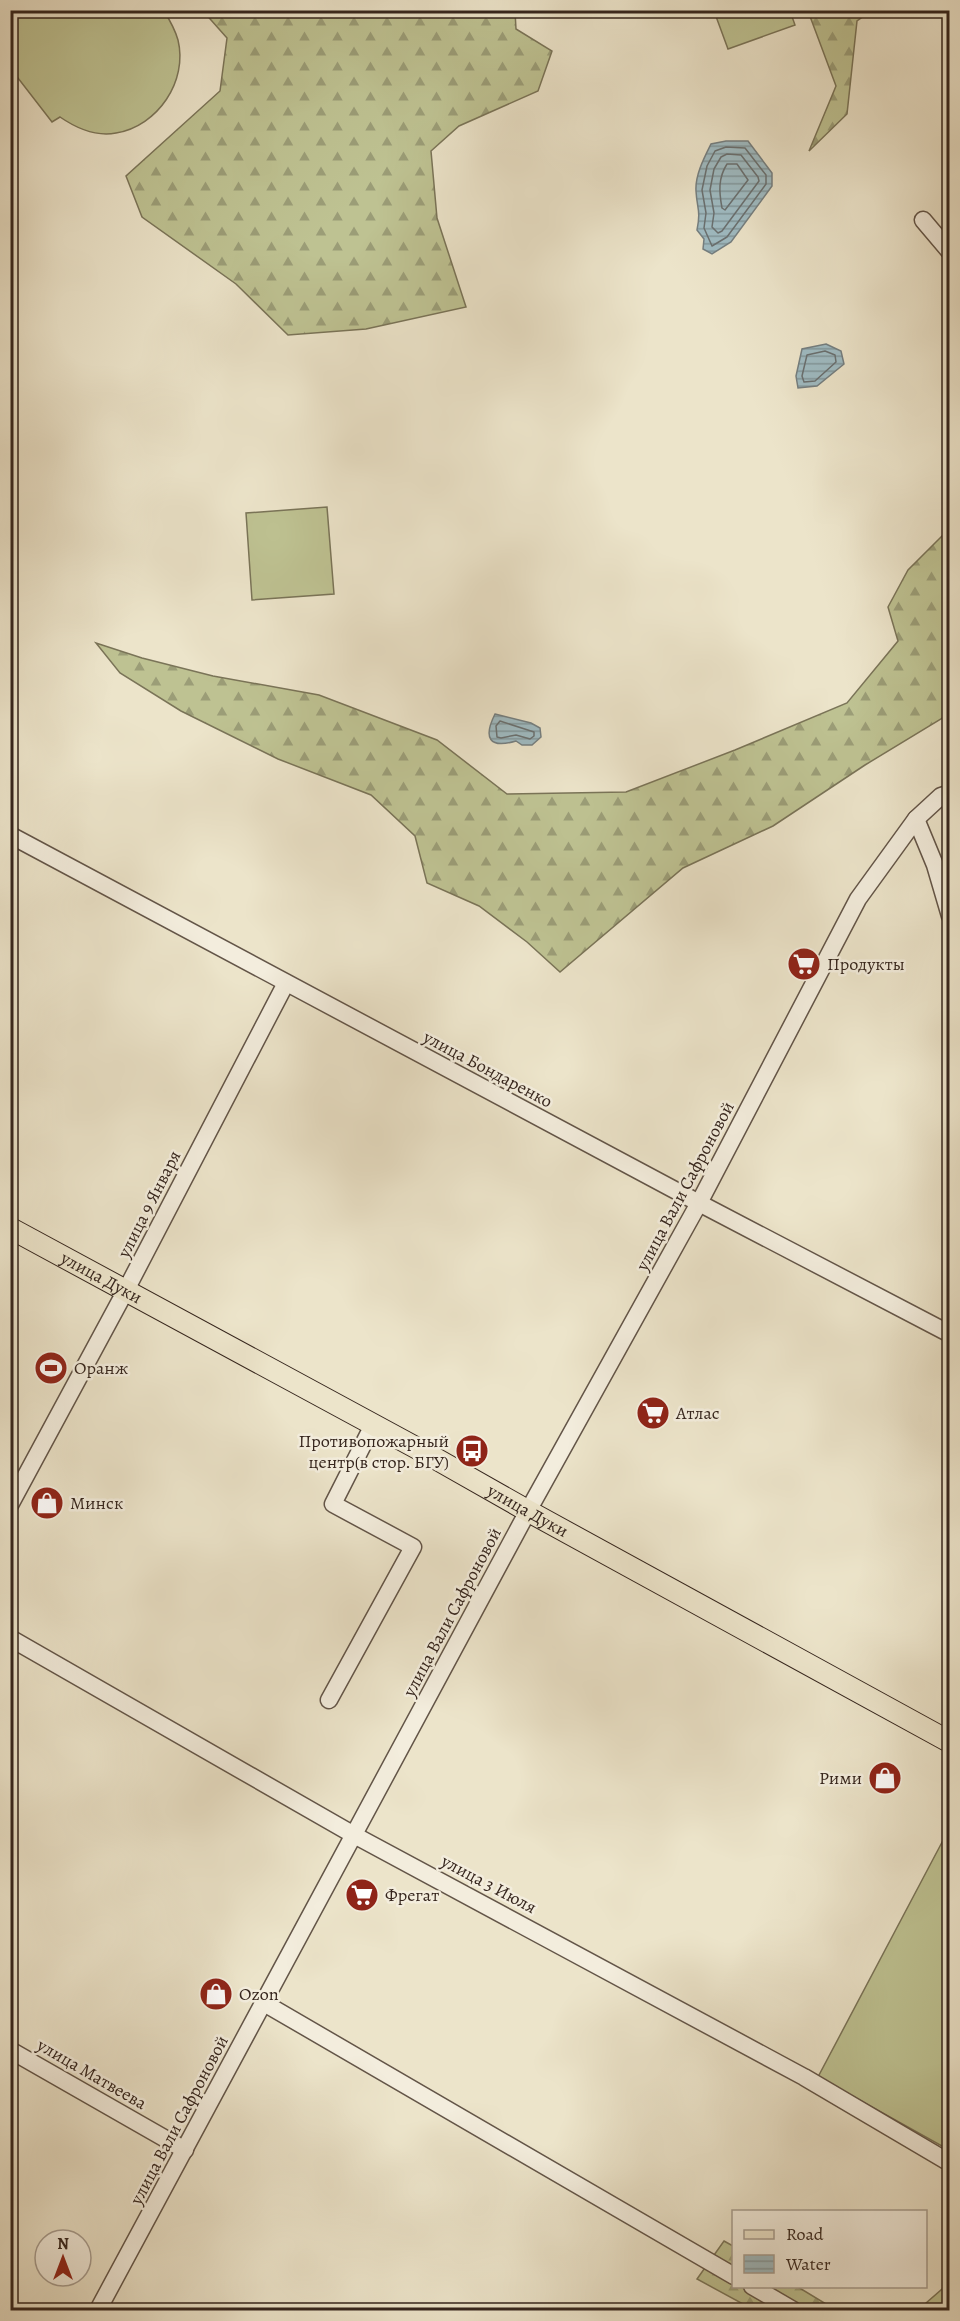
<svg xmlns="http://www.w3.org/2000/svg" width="960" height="2321" viewBox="0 0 960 2321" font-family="Alegreya,serif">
	<defs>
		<pattern id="forest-firs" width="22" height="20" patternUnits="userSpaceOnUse" patternTransform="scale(1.5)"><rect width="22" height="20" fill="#bec292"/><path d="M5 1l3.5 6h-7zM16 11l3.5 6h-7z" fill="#9b9d77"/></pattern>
		<pattern id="water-rules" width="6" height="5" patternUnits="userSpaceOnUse" patternTransform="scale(1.5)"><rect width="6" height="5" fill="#9fbbc2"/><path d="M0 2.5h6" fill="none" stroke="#82989d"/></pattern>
	</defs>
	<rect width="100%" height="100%" fill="#ece4ca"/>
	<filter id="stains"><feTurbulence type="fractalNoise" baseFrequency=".00333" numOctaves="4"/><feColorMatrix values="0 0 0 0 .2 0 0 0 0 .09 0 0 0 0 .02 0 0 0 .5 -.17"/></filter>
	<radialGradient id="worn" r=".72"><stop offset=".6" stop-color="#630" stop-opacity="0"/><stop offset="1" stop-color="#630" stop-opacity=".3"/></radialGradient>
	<!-- forest -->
	<g fill="url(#forest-firs)" stroke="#7a7458" stroke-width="1.5">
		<path d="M 203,11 L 515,11 L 516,29 L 552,51 L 538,91 L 459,126 L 431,151 L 437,218 L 466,307 L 366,329 L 288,335 L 236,284 L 142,217 L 126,176 L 220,91 L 227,38 Z"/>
		<path d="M 808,11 L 871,11 L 857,21 L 847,114 L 809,151 L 836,86 Z"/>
		<path d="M 949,529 L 949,712 L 941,719 L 865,765 L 773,826 L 683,868 L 560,972 L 527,942 L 479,906 L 427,883 L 415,836 L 371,795 L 278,759 L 181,711 L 120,673 L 96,643 L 142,658 L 213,676 L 319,695 L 437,740 L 507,794 L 626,792 L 735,750 L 847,703 L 898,641 L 888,607 L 908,570 Z"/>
		<path d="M 724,2241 L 733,2246 L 734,2286 L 798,2287 L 836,2310 L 754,2310 L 697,2279 Z"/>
		<path d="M 949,2283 L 949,2310 L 918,2310 Z"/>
	</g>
	<!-- garden -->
	<g fill="#bec292" stroke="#7a7458" stroke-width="1.5">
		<path d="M 10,11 L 164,11 C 169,19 175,29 178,40 C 188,81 158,126 116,133 C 95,137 76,128 60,117 L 52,122 L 11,69 Z"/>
		<path d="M 714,11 L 790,11 L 795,25 L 728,49 Z"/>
		<path d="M 327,507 L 334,594 L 252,600 L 246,513 Z"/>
		<path d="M 949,1829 L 949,2150 L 818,2077 Z"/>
	</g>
	<!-- water -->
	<g fill="url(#water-rules)" stroke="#757f80" stroke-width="1.5">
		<path d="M 726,141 L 748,141 L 772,173 L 772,186 L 731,242 L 712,254 L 703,249 L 704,239 L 697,230 C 701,210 697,209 696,191 C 695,175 704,158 711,144 Z"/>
		<path d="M 826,344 L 841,351 L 844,364 L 817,386 L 798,388 L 796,376 L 802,349 Z"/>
		<path d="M 495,714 L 531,723 L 540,728 L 541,737 L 532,745 L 522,745 L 516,741 C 489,749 483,738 495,714 Z"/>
	</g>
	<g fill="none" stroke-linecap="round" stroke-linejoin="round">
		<!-- shore -->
		<g stroke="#6a7070" stroke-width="1.5">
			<path d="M 726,147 L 745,148 L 766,175 L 766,184 L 727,237 L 712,246 L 704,228 L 706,213 L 702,190 L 707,166 L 715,151 Z"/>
			<path d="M 727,154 L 741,155 L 758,177 L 759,181 L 722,231 L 718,233 L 712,227 L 714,213 L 710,190 L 714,169 L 721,157 Z"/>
			<path d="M 727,164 L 737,164 L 748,180 L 725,210 L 722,208 C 719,192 718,178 727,164 Z"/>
			<path d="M 825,351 L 835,355 L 836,362 L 815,381 L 804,382 L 802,376 L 807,355 Z"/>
			<path d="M 500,721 L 534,732 L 534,736 L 530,739 L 516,735 L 501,738 L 497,737 L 496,726 Z"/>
		</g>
		<!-- minor casing -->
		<g stroke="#635548" stroke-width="19">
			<g id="minor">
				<path d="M 923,220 L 950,252"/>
				<path d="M 916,819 L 935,865 L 950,916"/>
				<path d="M 10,835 L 699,1203 L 950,1334"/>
				<path d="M 10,1505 L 126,1290 L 286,983"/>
				<path d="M 10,1638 L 354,1835 L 804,2077 L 950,2163"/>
				<path d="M 329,1700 L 413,1547 L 333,1504 L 373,1425"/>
				<path d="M 264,2003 L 734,2276"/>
				<path d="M 10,2050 L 185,2150"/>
				<path d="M 752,2286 L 793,2310"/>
				<path d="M 98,2310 L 528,1511 L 699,1203 L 858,899 L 916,819 L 941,796 L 950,793"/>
			</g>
		</g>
		<!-- major casing -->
		<g stroke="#35251d" stroke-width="23">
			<g id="major">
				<path id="s1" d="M 10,1228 L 424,1452 L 528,1511 L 950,1742"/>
			</g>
		</g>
		<!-- minor -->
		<use href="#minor" stroke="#f3eddd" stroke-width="16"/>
		<!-- major -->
		<use href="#major" stroke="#ece4ca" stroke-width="21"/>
	</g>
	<!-- icons -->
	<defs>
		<g id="supermarket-disc" transform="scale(1.725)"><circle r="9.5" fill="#8f2418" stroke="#f3eddd"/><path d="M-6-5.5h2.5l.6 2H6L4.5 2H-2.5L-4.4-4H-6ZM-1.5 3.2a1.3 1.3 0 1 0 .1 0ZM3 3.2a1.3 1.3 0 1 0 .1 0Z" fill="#fff"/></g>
		<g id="stadium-disc" transform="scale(1.725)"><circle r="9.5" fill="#8f2418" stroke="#f3eddd"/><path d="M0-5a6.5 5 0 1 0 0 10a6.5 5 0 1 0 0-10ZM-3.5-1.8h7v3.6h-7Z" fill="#fff"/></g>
		<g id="bus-disc" transform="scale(1.725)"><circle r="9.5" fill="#8f2418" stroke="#f3eddd"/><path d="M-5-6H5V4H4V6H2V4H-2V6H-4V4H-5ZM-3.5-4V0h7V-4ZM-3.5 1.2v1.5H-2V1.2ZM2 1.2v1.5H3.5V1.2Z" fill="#fff"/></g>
		<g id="shop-disc" transform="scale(1.725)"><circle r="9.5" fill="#8f2418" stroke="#f3eddd"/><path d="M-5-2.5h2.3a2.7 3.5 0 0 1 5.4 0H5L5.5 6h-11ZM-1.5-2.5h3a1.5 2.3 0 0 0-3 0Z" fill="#fff"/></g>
	</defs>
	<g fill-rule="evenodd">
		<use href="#supermarket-disc" x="804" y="964"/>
		<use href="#stadium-disc" x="51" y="1368"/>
		<use href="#supermarket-disc" x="653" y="1413"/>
		<use href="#bus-disc" x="472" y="1451"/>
		<use href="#shop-disc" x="47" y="1503"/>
		<use href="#shop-disc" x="885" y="1778"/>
		<use href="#supermarket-disc" x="362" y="1895"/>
		<use href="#shop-disc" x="216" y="1994"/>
	</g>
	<g text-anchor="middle" stroke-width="5" stroke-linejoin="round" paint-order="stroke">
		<!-- poi labels -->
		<g font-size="18" fill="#35251d" stroke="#f3eddd" text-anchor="start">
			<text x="827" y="970">Продукты</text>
			<text x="74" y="1374">Оранж</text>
			<text x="676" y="1419">Атлас</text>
			<text x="449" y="1447" text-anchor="end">Противопожарный<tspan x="449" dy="21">центр(в стор. БГУ)</tspan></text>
			<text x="70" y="1509">Минск</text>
			<text x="862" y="1784" text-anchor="end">Рими</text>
			<text x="385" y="1901">Фрегат</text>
			<text x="239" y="2000">Ozon</text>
		</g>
		<!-- street labels -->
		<g font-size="18" fill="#35251d" stroke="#f3eddd">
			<text transform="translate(488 1069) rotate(28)" y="6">улица Бондаренко</text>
			<text transform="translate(685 1186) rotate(-62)" y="6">улица Вали Сафроновой</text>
			<text transform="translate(149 1204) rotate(-63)" y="6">улица 9 Января</text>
			<text dy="6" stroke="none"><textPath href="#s1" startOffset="104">улица Дуки</textPath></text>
			<text dy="6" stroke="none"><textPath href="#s1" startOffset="590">улица Дуки</textPath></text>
			<text transform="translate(452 1612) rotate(-62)" y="6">улица Вали Сафроновой</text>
			<text transform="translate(489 1884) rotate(28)" y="6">улица 3 Июля</text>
			<text transform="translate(92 2074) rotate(30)" y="6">улица Матвеева</text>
			<text transform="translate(179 2120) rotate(-62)" y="6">улица Вали Сафроновой</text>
		</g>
	</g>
	<!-- margin -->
	<rect width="960" height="2321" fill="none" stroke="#ece4ca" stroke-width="36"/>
	<rect x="12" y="12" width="936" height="2297" fill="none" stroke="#35251d" stroke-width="3"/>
	<rect x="18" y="18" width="924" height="2285" fill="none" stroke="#35251d" stroke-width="1.5"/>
	<!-- legend -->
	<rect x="732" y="2210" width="195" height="78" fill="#f3eddd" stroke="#a79d90" stroke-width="1.5"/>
	<rect x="744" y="2230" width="30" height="9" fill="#ece4ca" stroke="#a79d90" stroke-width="1.5"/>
	<text x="786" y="2240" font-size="18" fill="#35251d">Road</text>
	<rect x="744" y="2255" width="30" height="18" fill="url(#water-rules)" stroke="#a79d90" stroke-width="1.5"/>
	<text x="786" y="2270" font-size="18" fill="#35251d">Water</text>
	<!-- north arrow -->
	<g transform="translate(63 2258)"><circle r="28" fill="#f3eddd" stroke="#a79d90" stroke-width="1.5"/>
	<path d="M0-4.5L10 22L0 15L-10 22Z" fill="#8f2418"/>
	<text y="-9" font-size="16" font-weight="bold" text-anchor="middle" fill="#35251d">N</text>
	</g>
	<rect width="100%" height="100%" filter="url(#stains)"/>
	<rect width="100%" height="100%" fill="url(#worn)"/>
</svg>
